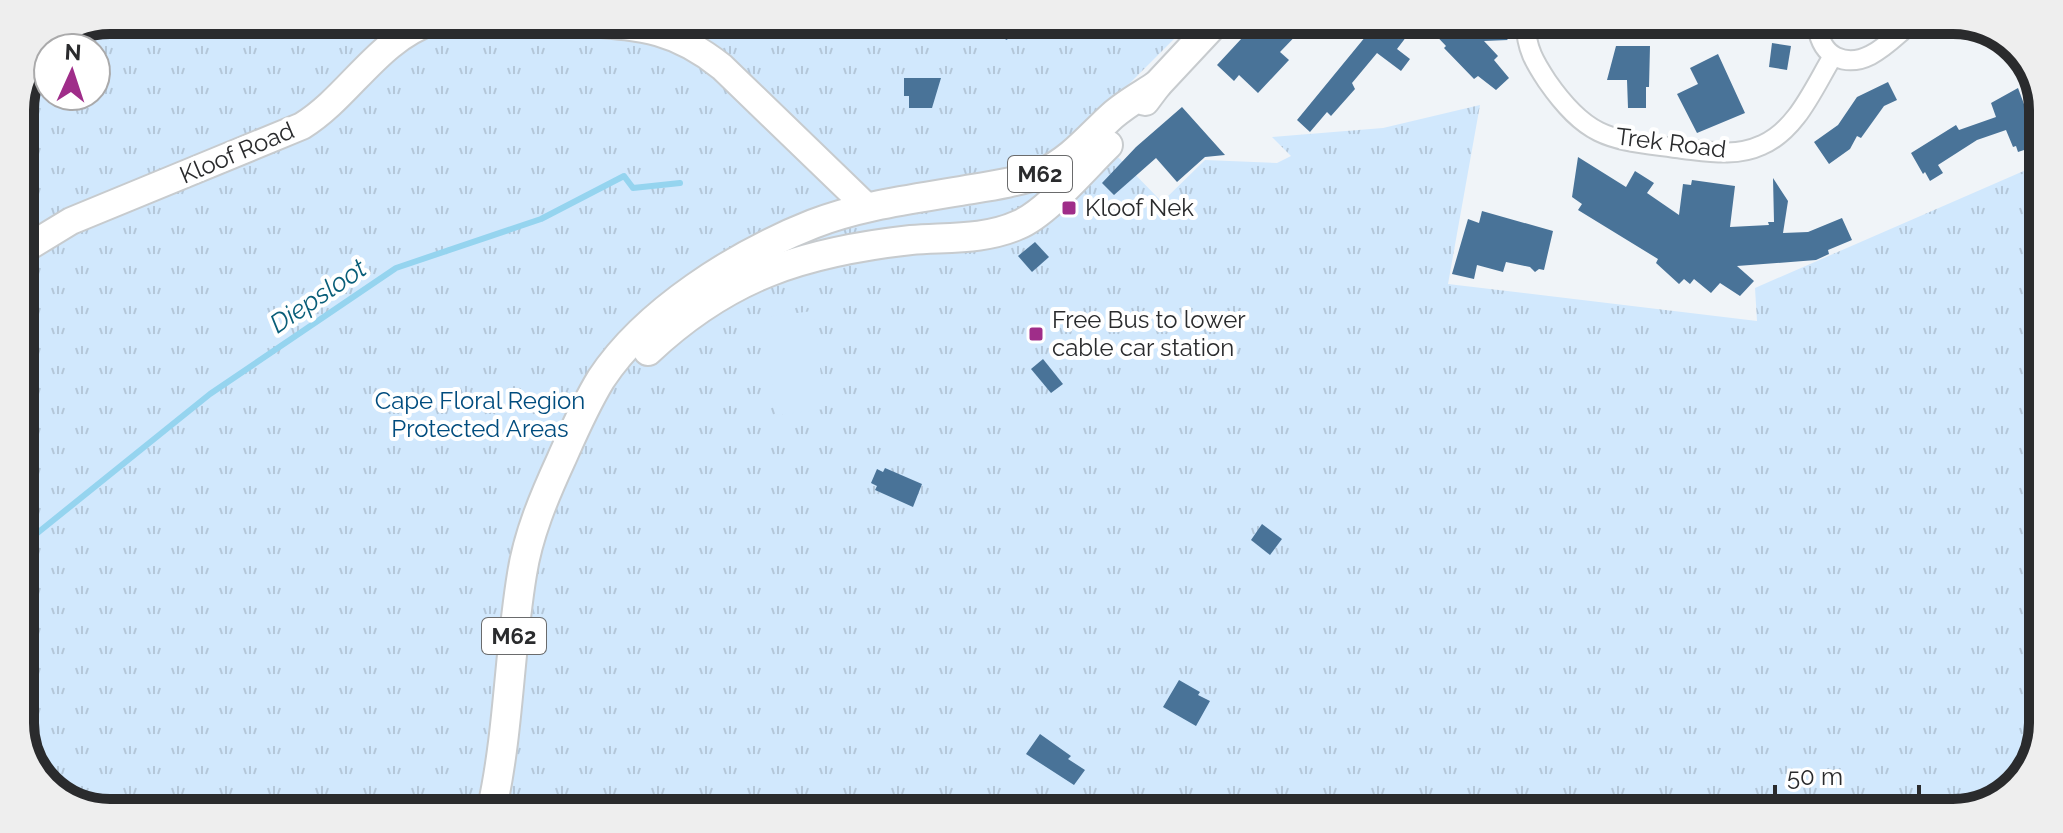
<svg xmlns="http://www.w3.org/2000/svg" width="2063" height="833" viewBox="0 0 2063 833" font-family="Raleway,sans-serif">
	<defs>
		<pattern id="park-tufts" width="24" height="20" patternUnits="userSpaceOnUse" patternTransform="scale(2)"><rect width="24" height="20" fill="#d1e8fd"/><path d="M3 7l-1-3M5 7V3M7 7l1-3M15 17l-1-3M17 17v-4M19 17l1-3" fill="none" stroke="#b4c7d9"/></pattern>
	</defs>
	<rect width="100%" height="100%" fill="#f0f4f8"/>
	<!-- park -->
	<path fill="url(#park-tufts)" fill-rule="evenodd" d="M 111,20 L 1189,24 L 1084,129 L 1120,159 L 1162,202 L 1205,160 L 1277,163 L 1291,156 L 1272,137 L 1383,128 L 1480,105 L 1448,284 L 1757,321 L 1755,288 L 2042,163 L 2036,757 L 2003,797 L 1953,813 L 76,806 L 38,777 L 20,729 L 20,105 L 47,46 ZM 48,48 L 96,48 L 96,96 L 48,96 Z"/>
	<!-- garden -->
	<path fill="#d1e8fd" d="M 813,311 L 825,409 L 777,415 L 764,317 Z"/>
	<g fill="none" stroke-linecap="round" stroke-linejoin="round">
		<!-- stream -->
		<path stroke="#95d4ef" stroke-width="6" d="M 20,547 L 210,394 L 396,268 L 541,219 L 624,176 L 633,188 L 680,183"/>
	</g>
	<!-- building -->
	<g fill="#497398">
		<path d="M 971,23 L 1015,23 L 1007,40 Z"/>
		<path d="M 1255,24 L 1307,24 L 1280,52 L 1289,60 L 1258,93 L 1239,75 L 1234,81 L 1217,65 Z"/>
		<path d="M 1375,25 L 1401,25 L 1410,32 L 1397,49 L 1410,59 L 1401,71 L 1377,53 L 1352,83 L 1355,89 L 1331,116 L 1327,112 L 1310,132 L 1297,120 Z"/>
		<path d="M 1426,25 L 1451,25 L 1459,33 L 1468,25 L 1493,25 L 1508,40 L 1484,41 L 1498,56 L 1494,60 L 1509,78 L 1496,90 L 1478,76 L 1474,79 L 1444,48 L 1446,46 Z"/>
		<path d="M 1772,43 L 1791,46 L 1787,70 L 1769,67 Z"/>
		<path d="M 1616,46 L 1650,46 L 1649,87 L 1646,87 L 1646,108 L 1628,108 L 1627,80 L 1607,80 Z"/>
		<path d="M 1718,54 L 1745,113 L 1697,133 L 1677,94 L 1698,84 L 1690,68 Z"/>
		<path d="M 904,78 L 941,78 L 932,108 L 909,108 L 909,96 L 904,96 Z"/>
		<path d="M 1888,82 L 1897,100 L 1884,106 L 1861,138 L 1857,136 L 1850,149 L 1829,164 L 1814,142 L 1838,125 L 1857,97 Z"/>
		<path d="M 2018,88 L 2037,139 L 2031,141 L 2033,147 L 2018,152 L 2016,146 L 2013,147 L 2006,130 L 1977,140 L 1938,165 L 1943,173 L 1930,181 L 1925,172 L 1923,174 L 1911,153 L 1956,125 L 1959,130 L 1996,117 L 1991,103 Z"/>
		<path d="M 1182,107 L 1225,155 L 1205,157 L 1177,182 L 1156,158 L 1114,195 L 1102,183 L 1136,147 Z"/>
		<path d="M 1578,157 L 1626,187 L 1635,171 L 1654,183 L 1647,193 L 1679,215 L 1683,184 L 1691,185 L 1692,180 L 1735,186 L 1730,227 L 1769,225 L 1768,222 L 1774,222 L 1773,178 L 1788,201 L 1783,233 L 1808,232 L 1842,218 L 1852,240 L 1828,250 L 1829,254 L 1816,260 L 1737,266 L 1754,281 L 1740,296 L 1720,283 L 1711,293 L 1694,279 L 1690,284 L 1684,279 L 1679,284 L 1656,263 L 1658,259 L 1578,210 L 1582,204 L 1572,197 Z"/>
		<path d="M 1482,211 L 1553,231 L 1544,270 L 1539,269 L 1535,272 L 1530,267 L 1506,262 L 1503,272 L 1477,265 L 1474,279 L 1452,274 L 1468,219 L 1479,223 Z"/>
		<path d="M 1035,242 L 1049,257 L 1032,272 L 1018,256 Z"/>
		<path d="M 1043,359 L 1063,384 L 1051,393 L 1031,369 Z"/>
		<path d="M 885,468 L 922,484 L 913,507 L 875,490 L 877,486 L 871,483 L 877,469 L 883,472 Z"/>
		<path d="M 1262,524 L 1282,539 L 1270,555 L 1251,540 Z"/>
		<path d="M 1179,680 L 1200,692 L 1198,695 L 1210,701 L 1196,726 L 1163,707 Z"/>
		<path d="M 1040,734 L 1071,756 L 1068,759 L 1085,770 L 1074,785 L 1026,754 Z"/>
	</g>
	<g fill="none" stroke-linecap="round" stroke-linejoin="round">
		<!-- minor casing -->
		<g stroke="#c7cbce" stroke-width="22">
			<g id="minor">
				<path d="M 1526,25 C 1526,48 1535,63 1547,81 C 1590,143 1614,139 1683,149 C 1710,152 1736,157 1762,145 C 1797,130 1814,87 1833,56"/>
				<path d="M 1817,26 C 1819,39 1824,51 1836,57 C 1864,70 1889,42 1908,26"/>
			</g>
		</g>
		<!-- secondary casing -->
		<g stroke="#c7cbce" stroke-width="30">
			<g id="secondary">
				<path d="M 577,22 C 638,27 672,27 722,67 L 868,208"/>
				<path d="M 20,252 L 71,221 L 302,126 C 350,96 377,40 433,21"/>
			</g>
		</g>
		<!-- primary casing -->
		<g stroke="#c7cbce" stroke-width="32">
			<g id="primary">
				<path d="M 1145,101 L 1157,85 L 1214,24"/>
				<path d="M 648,351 C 728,276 803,252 911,240 C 946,237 985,240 1018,225 C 1047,213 1085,167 1108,145"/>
				<path d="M 492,808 C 509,731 509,652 522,574 C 528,535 544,497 561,460 C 573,433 585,405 601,379 C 646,311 737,254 813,224 C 862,205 914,199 966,190 C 991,186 1019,182 1042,173 C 1070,161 1090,136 1112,116 C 1125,104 1142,95 1157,85"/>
			</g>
		</g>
		<!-- minor -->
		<use href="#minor" stroke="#fff" stroke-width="18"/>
		<!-- secondary -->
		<use href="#secondary" stroke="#fff" stroke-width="26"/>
		<!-- primary -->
		<use href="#primary" stroke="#fff" stroke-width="28"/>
	</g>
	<!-- markers -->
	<g fill="#9f2d89" stroke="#fff" stroke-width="3">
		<rect x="1061" y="200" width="16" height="16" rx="4"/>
		<rect x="1028" y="326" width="16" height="16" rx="4"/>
	</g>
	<g text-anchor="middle" stroke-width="8" stroke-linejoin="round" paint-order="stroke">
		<!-- shield labels -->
		<g fill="#fff" stroke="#6a6b6c" stroke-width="2">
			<rect x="1008" y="156" width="64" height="36" rx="6"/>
			<rect x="482" y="618" width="64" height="36" rx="6"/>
		</g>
		<g font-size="22" font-weight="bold" fill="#2a2b2d">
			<text x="1040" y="182">M62</text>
			<text x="514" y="644">M62</text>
		</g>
		<!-- street labels -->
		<g font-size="24" fill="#2a2b2d" stroke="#fff">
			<text transform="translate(1671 143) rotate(7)" y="8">Trek Road</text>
			<text transform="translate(237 153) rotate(-23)" y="8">Kloof Road</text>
		</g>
		<!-- poi labels -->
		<g font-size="24" fill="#2a2b2d" stroke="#fff" text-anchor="start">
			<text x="1085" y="216">Kloof Nek</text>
			<text x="1052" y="328">Free Bus to lower<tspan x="1052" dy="28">cable car station</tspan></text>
		</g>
		<!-- park labels -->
		<g font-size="24" fill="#004c7e" stroke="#fff">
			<text x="480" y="409">Cape Floral Region<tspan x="480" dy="28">Protected Areas</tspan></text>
		</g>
		<!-- water labels -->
		<g font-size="26" font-style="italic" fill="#095e79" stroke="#fff">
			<text transform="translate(318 296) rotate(-34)" y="9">Diepsloot</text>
		</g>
	</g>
	<!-- crop -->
	<path d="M0 0H2063V833H0ZM110 34H1953A76 76 0 0 1 2029 110V723A76 76 0 0 1 1953 799H110A76 76 0 0 1 34 723V110A76 76 0 0 1 110 34Z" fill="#eee" fill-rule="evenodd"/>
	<path fill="none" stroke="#2a2b2d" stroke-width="10" d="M110 34H1953A76 76 0 0 1 2029 110V723A76 76 0 0 1 1953 799H110A76 76 0 0 1 34 723V110A76 76 0 0 1 110 34Z"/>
	<!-- north arrow -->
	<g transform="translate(72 72) rotate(3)"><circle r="38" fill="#ffffff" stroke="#aaaaab" stroke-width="2"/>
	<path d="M0-6L14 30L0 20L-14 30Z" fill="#9f2d89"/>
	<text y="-12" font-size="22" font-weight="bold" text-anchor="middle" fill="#2a2b2d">N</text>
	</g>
	<!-- scale -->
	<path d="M1775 785v12h144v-12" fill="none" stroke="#2a2b2d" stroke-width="4"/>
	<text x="1787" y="785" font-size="24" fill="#2a2b2d" stroke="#ffffff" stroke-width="6" paint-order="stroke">50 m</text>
</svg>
